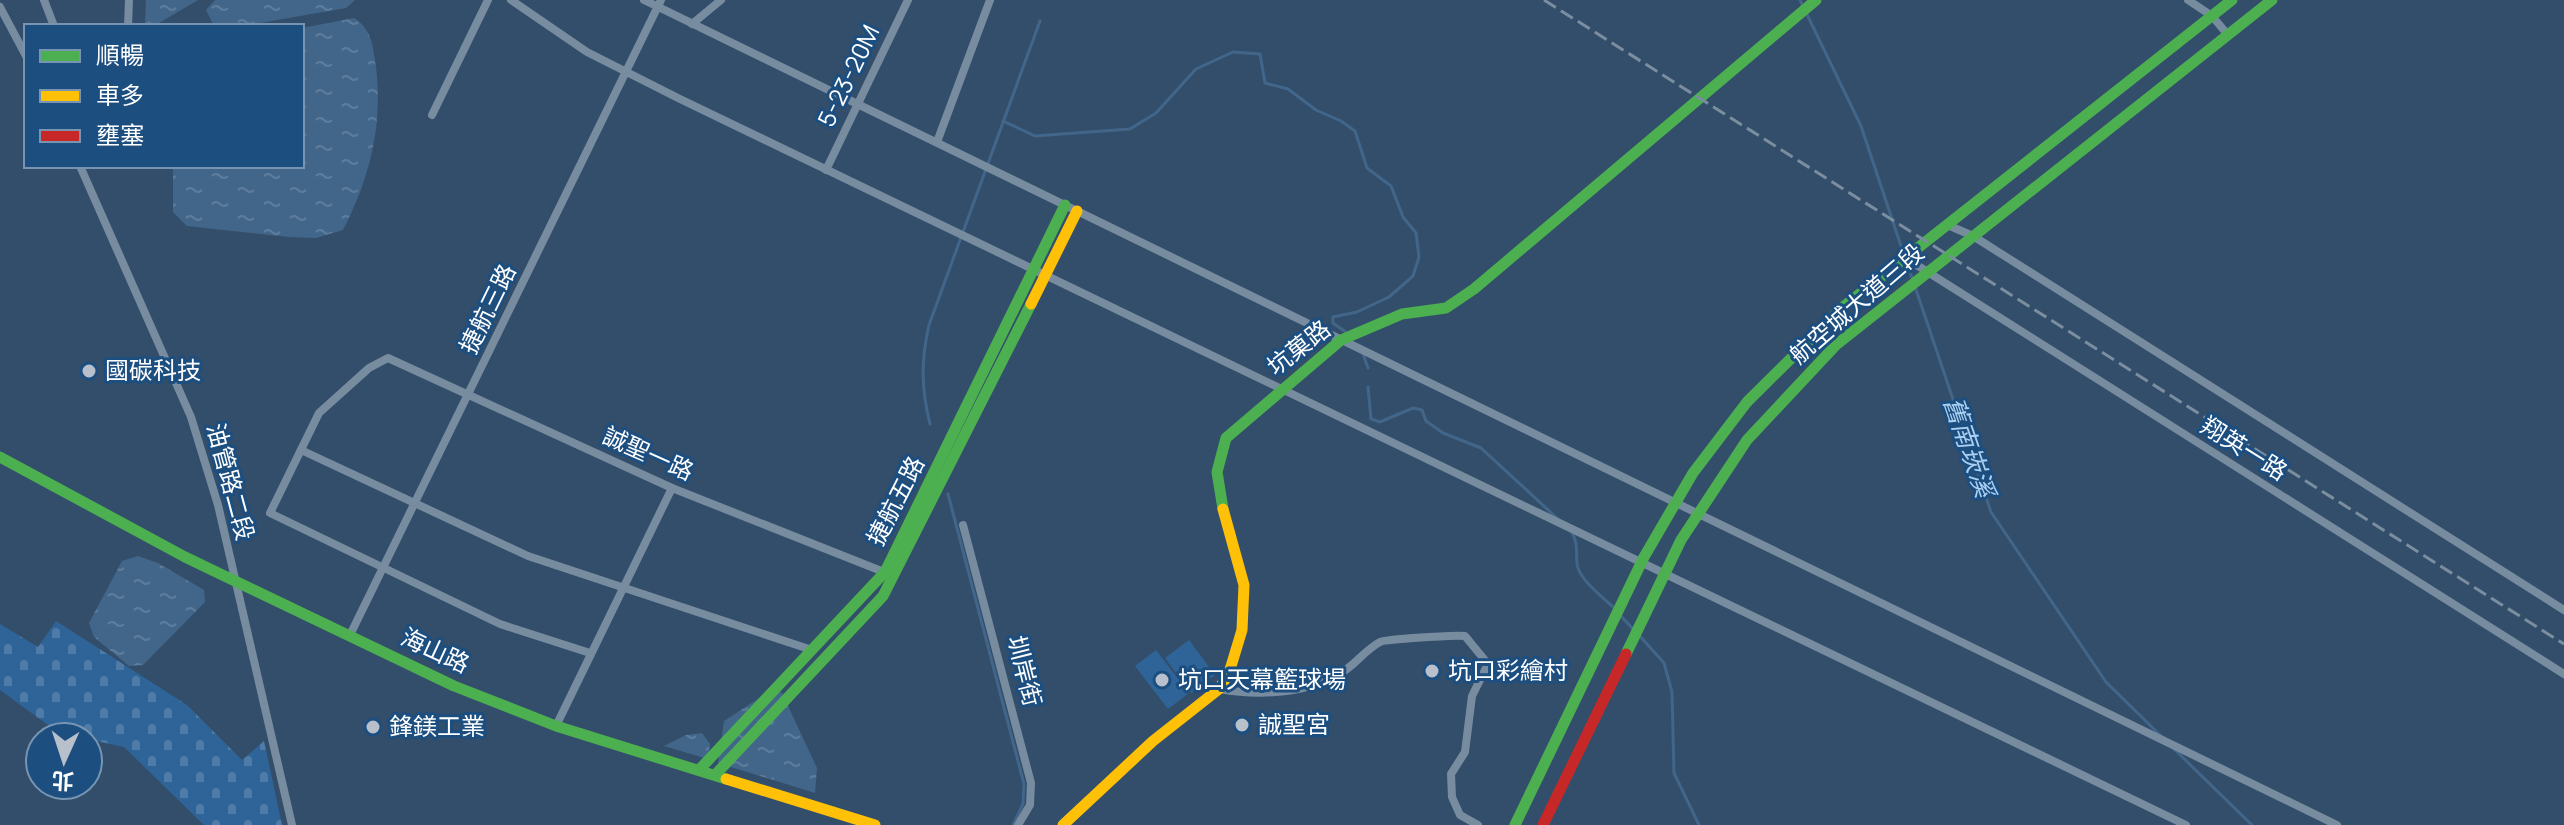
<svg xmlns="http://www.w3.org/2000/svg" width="2564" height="825" viewBox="0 0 2564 825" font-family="Manrope,'Noto Sans TC',sans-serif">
	<defs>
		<pattern id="cemetery-stones" width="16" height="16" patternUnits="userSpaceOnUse" patternTransform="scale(2)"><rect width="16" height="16" fill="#2f6498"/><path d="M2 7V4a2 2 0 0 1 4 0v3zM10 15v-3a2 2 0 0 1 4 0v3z" fill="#4e7ba7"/></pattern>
		<pattern id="water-ripples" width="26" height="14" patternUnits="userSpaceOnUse" patternTransform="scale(2)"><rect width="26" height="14" fill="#42668a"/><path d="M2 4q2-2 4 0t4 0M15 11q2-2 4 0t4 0" fill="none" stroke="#5e7d9c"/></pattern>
	</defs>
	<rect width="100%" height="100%" fill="#334e6a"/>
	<!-- cemetery -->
	<path fill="url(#cemetery-stones)" d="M 56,621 L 187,705 L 242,760 L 264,741 L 282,825 L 204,825 L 124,747 L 59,733 L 0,690 L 0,624 L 38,647 Z"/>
	<!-- garden -->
	<g fill="#2f6498">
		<path d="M 1189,640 L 1215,675 L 1191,693 L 1165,658 Z"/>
		<path d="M 1156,650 L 1189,693 L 1168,709 L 1135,666 Z"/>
	</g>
	<!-- water -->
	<g fill="url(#water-ripples)">
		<path d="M 146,0 L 198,0 L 154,26 L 145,24 Z"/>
		<path d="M 215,0 L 355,0 L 346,8 L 242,26 L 214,26 L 206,10 Z"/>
		<path d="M 354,18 C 372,29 373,47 376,67 C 383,125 370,178 343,230 L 316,238 L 289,237 L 187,226 L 173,212 L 173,166 L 302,166 L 302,28 Z"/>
		<path d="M 138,556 L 158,563 L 204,590 L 205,602 L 143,665 L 129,666 L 94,637 L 89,623 L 122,561 Z"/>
		<path d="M 775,688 L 782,693 L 817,768 L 815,793 L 718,763 L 724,721 Z"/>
		<path d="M 702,733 L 710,744 L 708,759 L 664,746 L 686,735 Z"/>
	</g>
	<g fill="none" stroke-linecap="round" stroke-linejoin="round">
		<!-- stream -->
		<g stroke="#42668a" stroke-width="3">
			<path d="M 1800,0 L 1861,126 L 1904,255"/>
			<path d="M 1003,121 L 1035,136 L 1130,129 L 1156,113 L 1196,69 L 1233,52 L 1260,54 L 1265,83 L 1288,89 L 1316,110 L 1341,121 L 1355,131 L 1367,168 L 1391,186 L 1403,217 L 1416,233 L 1419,257 L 1413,276 L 1389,297 L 1357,312 L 1333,317 L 1333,323 L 1347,333"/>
			<path d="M 1907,263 L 1991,512 L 2106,682 L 2160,735"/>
			<path d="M 1363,354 L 1368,368"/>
			<path d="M 1368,387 L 1371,419 L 1380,422 L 1413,408 L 1422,410 L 1426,421 L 1443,433 L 1481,448 L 1558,519"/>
			<path d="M 930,424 C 921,388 921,360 929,325 L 1040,21"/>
			<path d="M 948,494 L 1024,784 L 1023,804 L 1013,825"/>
			<path d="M 1572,532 C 1578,545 1576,550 1577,563 C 1577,578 1604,598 1614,608"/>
			<path d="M 1619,614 L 1633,629"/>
			<path d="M 1638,634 L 1664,663 L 1672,692 L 1674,773 L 1699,825"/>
			<path d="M 2174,749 L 2252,825"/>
		</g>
		<!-- street -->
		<g stroke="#788ca0" stroke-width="8">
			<path d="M 44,0 L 54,26"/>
			<path d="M 511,0 L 587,52 L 680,99 L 2186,825"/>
			<path d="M 644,0 L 2337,825"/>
			<path d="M 2188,0 L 2212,16 L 2228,35"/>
			<path d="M 0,7 L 26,56"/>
			<path d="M 692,24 L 721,0"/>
			<path d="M 128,26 L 129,0"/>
			<path d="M 432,115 L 488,0"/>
			<path d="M 937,142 L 990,0"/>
			<path d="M 80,166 L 191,417 L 218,505 L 292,825"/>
			<path d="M 826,170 L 908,0"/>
			<path d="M 1950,226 L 1973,236 L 2564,610"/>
			<path d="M 1904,257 L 2564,674"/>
			<path d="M 301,450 L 528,556 L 812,650"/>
			<path d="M 963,525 L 1031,783 L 1030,805 L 1018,825"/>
			<path d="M 350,635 L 661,0"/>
			<path d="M 590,653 L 500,624 L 270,513 L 319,413 L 369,368 L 388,358 L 672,488 L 889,574"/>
			<path d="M 1220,689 C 1258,696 1306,694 1341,673 C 1355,665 1365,650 1380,642 C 1385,639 1457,635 1465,636 L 1488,664 L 1472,696 L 1465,752 L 1451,774 L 1452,797 L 1460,815 L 1478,825"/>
			<path d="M 556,726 L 672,488"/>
		</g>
		<!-- fast -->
		<g stroke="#4caf50" stroke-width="11">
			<path d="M 0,457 L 185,557 L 454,686 L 556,726 L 726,779"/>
			<path d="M 1223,509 L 1217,472 L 1226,438 L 1341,340 L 1402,314 L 1446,308 L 1474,289 L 1816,0"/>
			<path d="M 1626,654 L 1681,540 L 1747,440 L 1836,345 L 2272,0"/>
			<path d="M 699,770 L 885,572 L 1065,205"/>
			<path d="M 715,775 L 883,596 L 1031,304"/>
			<path d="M 1515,825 L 1644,557 L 1693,473 L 1747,402 L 1843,307 L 2232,0"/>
		</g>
		<!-- slow -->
		<g stroke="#ffc107" stroke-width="11">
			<path d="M 1031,304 L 1077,211"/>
			<path d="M 726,779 L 875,825"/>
			<path d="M 1063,825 L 1153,741 L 1219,689 L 1229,673 L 1242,630 L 1244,585 L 1223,509"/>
		</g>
		<!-- jam -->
		<path stroke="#c62828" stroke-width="11" d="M 1543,825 L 1626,654"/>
		<!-- rail -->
		<path stroke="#7a8ea0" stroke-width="3" stroke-dasharray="14 6" stroke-linecap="butt" d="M 1544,0 L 2564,644"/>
	</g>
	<!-- markers -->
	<g fill="#b8c1cb" stroke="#1c4e80" stroke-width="3">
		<circle cx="89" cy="371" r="8"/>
		<circle cx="1432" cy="671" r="8"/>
		<circle cx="1162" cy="680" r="8"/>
		<circle cx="1242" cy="725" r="8"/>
		<circle cx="373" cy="727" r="8"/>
	</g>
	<g text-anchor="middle" stroke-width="6" stroke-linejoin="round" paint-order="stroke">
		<!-- street labels -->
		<g font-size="24" fill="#fff" stroke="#1c4e80">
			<text transform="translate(849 76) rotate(-64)" y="8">5-23-20M</text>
			<text transform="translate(1857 304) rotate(-41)" y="8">航空城大道三段</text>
			<text transform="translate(488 309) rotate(-64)" y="8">捷航三路</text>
			<text transform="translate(1299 348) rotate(-38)" y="8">坑菓路</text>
			<text transform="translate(2244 449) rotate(32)" y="8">翔英一路</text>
			<text transform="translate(648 454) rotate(24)" y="8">誠聖一路</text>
			<text transform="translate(230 482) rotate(75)" y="8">油管路二段</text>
			<text transform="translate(896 501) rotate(-63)" y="8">捷航五路</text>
			<text transform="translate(435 651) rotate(25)" y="8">海山路</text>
			<text transform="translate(1024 671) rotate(76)" y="8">圳岸街</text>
		</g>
		<!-- poi labels -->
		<g font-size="24" fill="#fff" stroke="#1c4e80" text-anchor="start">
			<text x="105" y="379">國碳科技</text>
			<text x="1448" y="679">坑口彩繪村</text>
			<text x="1178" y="688">坑口天幕籃球場</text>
			<text x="1258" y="733">誠聖宮</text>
			<text x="389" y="735">鋒鎂工業</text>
		</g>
		<!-- water labels -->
		<g font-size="26" font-style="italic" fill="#aacff1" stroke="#1c4e80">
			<text transform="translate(1969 447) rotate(71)" y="9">舊南崁溪</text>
		</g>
	</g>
	<!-- legend -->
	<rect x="24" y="24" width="280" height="144" fill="#1c4e80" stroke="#7795b3" stroke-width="2"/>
	<rect x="40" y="50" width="40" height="12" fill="#4caf50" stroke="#7795b3" stroke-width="2"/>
	<text x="96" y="64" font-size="24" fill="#ffffff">順暢</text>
	<rect x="40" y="90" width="40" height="12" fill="#ffc107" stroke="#7795b3" stroke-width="2"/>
	<text x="96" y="104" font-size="24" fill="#ffffff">車多</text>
	<rect x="40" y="130" width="40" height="12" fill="#c62828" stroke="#7795b3" stroke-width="2"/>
	<text x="96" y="144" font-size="24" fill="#ffffff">壅塞</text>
	<!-- north arrow -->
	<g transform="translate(64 761) rotate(183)"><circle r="38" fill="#1c4e80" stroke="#7795b3" stroke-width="2"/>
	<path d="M0-6L14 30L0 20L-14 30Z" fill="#b8c1cb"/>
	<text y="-12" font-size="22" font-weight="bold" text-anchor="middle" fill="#ffffff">北</text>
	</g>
</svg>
